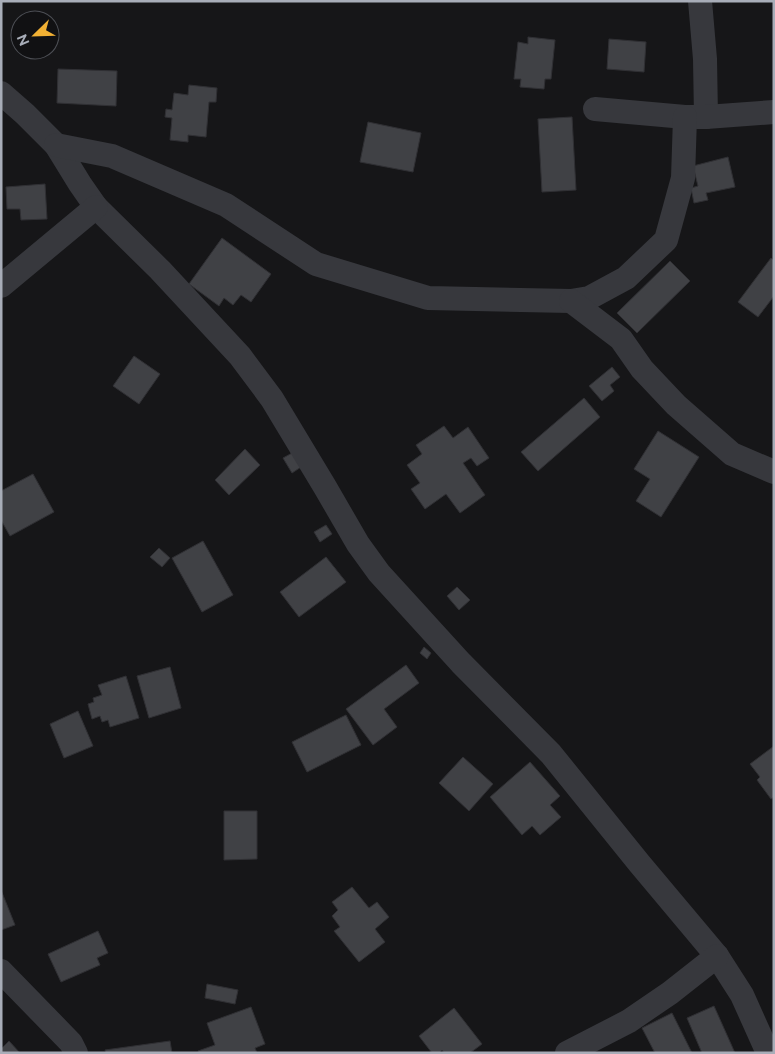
<svg xmlns="http://www.w3.org/2000/svg" width="775" height="1054" viewBox="0 0 775 1054" font-family="Raleway,sans-serif">
	<rect width="100%" height="100%" fill="#161618"/>
	<!-- building -->
	<g fill="#404145" stroke="#303034">
		<path d="M 528,37 L 555,40 L 551,79 L 545,79 L 544,89 L 520,87 L 521,79 L 514,79 L 518,42 L 528,44 Z"/>
		<path d="M 609,39 L 646,42 L 644,72 L 607,69 Z"/>
		<path d="M 58,69 L 117,71 L 116,106 L 57,103 Z"/>
		<path d="M 189,85 L 217,88 L 216,102 L 209,102 L 206,137 L 188,135 L 188,142 L 170,140 L 172,118 L 165,117 L 166,109 L 172,110 L 174,93 L 188,95 Z"/>
		<path d="M 572,117 L 576,190 L 542,192 L 538,119 Z"/>
		<path d="M 368,122 L 421,133 L 413,172 L 360,162 Z"/>
		<path d="M 728,157 L 735,187 L 706,193 L 708,200 L 694,203 L 691,188 L 698,186 L 693,166 Z"/>
		<path d="M 45,184 L 47,219 L 21,220 L 20,209 L 7,209 L 6,187 Z"/>
		<path d="M 222,238 L 271,274 L 251,302 L 241,295 L 233,305 L 224,298 L 219,306 L 189,284 Z"/>
		<path d="M 771,258 L 774,261 L 774,296 L 758,317 L 738,302 Z"/>
		<path d="M 670,261 L 690,281 L 637,333 L 617,313 Z"/>
		<path d="M 134,356 L 160,374 L 139,404 L 113,386 Z"/>
		<path d="M 612,367 L 620,377 L 610,385 L 614,391 L 602,401 L 589,386 Z"/>
		<path d="M 584,398 L 600,417 L 538,471 L 521,452 Z"/>
		<path d="M 444,426 L 453,438 L 468,427 L 489,458 L 477,466 L 471,458 L 463,463 L 485,495 L 460,513 L 446,494 L 425,509 L 411,489 L 420,483 L 407,465 L 422,454 L 416,445 Z"/>
		<path d="M 658,431 L 699,457 L 661,517 L 636,501 L 650,479 L 634,469 Z"/>
		<path d="M 245,449 L 260,465 L 229,495 L 215,480 Z"/>
		<path d="M 294,452 L 301,467 L 292,473 L 283,458 Z"/>
		<path d="M 33,474 L 54,512 L 10,536 L 1,520 L 1,491 Z"/>
		<path d="M 326,525 L 332,534 L 320,542 L 314,532 Z"/>
		<path d="M 203,541 L 233,595 L 202,612 L 172,558 Z"/>
		<path d="M 159,548 L 170,558 L 162,567 L 150,557 Z"/>
		<path d="M 326,557 L 346,582 L 299,617 L 280,592 Z"/>
		<path d="M 457,587 L 470,600 L 459,610 L 447,596 Z"/>
		<path d="M 424,647 L 431,653 L 427,659 L 420,653 Z"/>
		<path d="M 406,665 L 419,683 L 384,709 L 397,727 L 373,745 L 346,709 Z"/>
		<path d="M 170,667 L 181,708 L 149,718 L 137,676 Z"/>
		<path d="M 126,676 L 139,718 L 110,727 L 108,720 L 102,722 L 100,716 L 92,719 L 88,704 L 94,702 L 93,698 L 102,695 L 98,685 Z"/>
		<path d="M 78,711 L 93,746 L 64,758 L 50,724 Z"/>
		<path d="M 346,715 L 361,745 L 307,772 L 292,742 Z"/>
		<path d="M 774,746 L 774,797 L 771,799 L 757,780 L 760,777 L 750,764 Z"/>
		<path d="M 463,757 L 493,784 L 469,811 L 439,783 Z"/>
		<path d="M 530,762 L 560,796 L 550,805 L 561,817 L 540,835 L 532,826 L 522,835 L 490,797 Z"/>
		<path d="M 224,811 L 257,811 L 257,859 L 224,860 Z"/>
		<path d="M 352,887 L 369,908 L 377,902 L 389,917 L 375,929 L 385,942 L 359,962 L 334,931 L 340,927 L 332,916 L 338,910 L 332,902 Z"/>
		<path d="M 1,890 L 15,925 L 1,930 Z"/>
		<path d="M 98,931 L 108,953 L 97,958 L 100,965 L 61,982 L 48,954 Z"/>
		<path d="M 207,984 L 238,990 L 235,1004 L 205,998 Z"/>
		<path d="M 714,1006 L 735,1053 L 702,1053 L 687,1018 Z"/>
		<path d="M 251,1007 L 265,1044 L 255,1048 L 257,1053 L 199,1053 L 198,1051 L 215,1045 L 207,1023 Z"/>
		<path d="M 454,1008 L 482,1044 L 470,1053 L 444,1053 L 442,1050 L 439,1053 L 432,1053 L 419,1036 Z"/>
		<path d="M 672,1013 L 692,1053 L 655,1053 L 642,1028 Z"/>
		<path d="M 9,1041 L 20,1053 L 1,1053 L 1,1049 Z"/>
		<path d="M 170,1041 L 172,1053 L 106,1053 L 105,1050 Z"/>
	</g>
	<g fill="none" stroke-linecap="round" stroke-linejoin="round">
		<!-- minor -->
		<g stroke="#37383d" stroke-width="24">
			<path d="M 700,1 L 705,59 L 706,117"/>
			<path d="M 1,93 L 25,114 L 56,145 L 80,184 L 96,207 L 160,270 L 240,356 L 272,399 L 325,487 L 358,544 L 379,573 L 461,663 L 551,754 L 639,863 L 717,956 L 742,995 L 768,1053"/>
			<path d="M 595,109 L 685,117 L 706,117 L 774,112"/>
			<path d="M 56,145 L 112,156 L 226,205 L 316,264 L 428,298 L 571,301 L 589,298 L 626,278 L 666,240 L 683,178 L 685,117"/>
			<path d="M 1,286 L 96,207"/>
			<path d="M 571,301 L 621,339 L 642,369 L 676,405 L 732,454 L 774,472"/>
			<path d="M 1,971 L 71,1043 L 76,1053"/>
			<path d="M 567,1053 L 629,1021 L 670,993 L 717,956"/>
		</g>
	</g>
	<!-- border -->
	<rect width="775" height="1054" fill="none" stroke="#a8adb8" stroke-width="5"/>
	<!-- north arrow -->
	<g transform="translate(35 35) rotate(247)"><circle r="24" fill="#111113" stroke="#4d4f55"/>
	<path d="M0-4L9 19L0 12L-9 19Z" fill="#f2b134"/>
	<text y="-8" font-size="14" font-weight="bold" text-anchor="middle" fill="#a8adb8">N</text>
	</g>
</svg>
